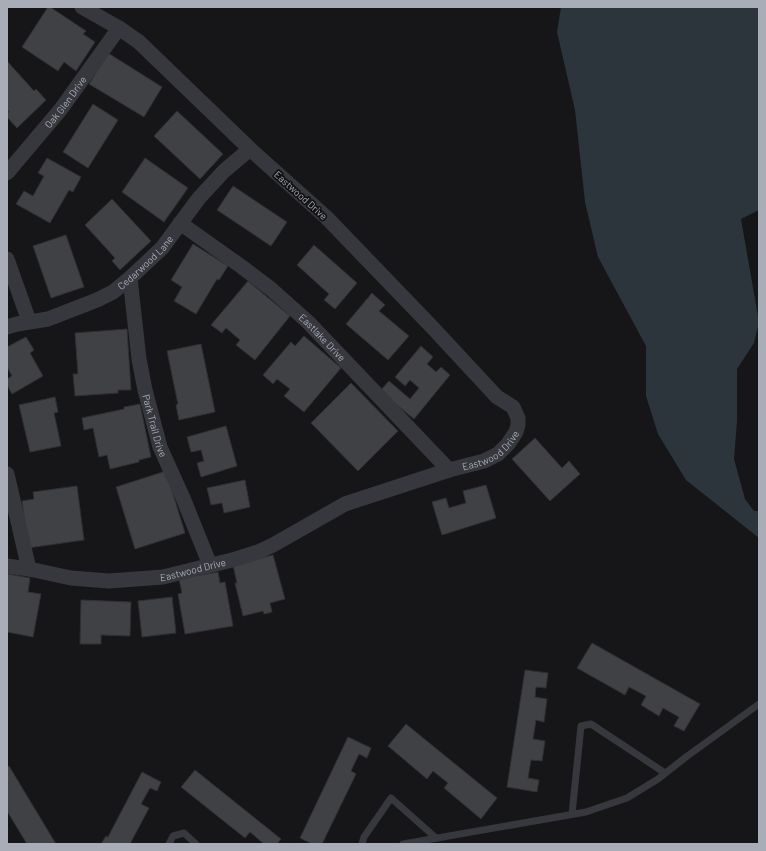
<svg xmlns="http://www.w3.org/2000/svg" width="766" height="851" viewBox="0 0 766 851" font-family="Barlow,sans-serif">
	<rect width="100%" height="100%" fill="#161618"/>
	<!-- water -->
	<path fill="#2c353c" d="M 561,7 L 759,7 L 759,210 L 741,219 L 759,322 L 754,343 L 737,369 L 737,421 L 734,459 L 745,499 L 754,511 L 759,511 L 759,538 L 686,480 L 658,434 L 646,396 L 646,346 L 598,257 L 585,202 L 575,110 L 557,32 Z"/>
	<!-- building -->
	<g fill="#404145" stroke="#303034">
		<path d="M 48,7 L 50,7 L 86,31 L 83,34 L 95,42 L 76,71 L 64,62 L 58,71 L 22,47 Z"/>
		<path d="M 108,53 L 162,87 L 144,117 L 89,84 Z"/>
		<path d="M 7,61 L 34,91 L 36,89 L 46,100 L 17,128 L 7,117 L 7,114 L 9,112 L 7,109 Z"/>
		<path d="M 93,104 L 118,120 L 88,168 L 63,152 Z"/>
		<path d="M 177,111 L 223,154 L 200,179 L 154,136 Z"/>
		<path d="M 47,158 L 81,177 L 73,192 L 69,190 L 50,223 L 16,204 L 24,191 L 33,196 L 44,176 L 38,173 Z"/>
		<path d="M 145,158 L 188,188 L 164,222 L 122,192 Z"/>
		<path d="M 233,186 L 287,222 L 271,246 L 217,210 Z"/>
		<path d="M 112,199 L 151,241 L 120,270 L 112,261 L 115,258 L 85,225 Z"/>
		<path d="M 66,235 L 84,287 L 51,298 L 33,246 Z"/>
		<path d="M 193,244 L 228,266 L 219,280 L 217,279 L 196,314 L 174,301 L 182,287 L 171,280 Z"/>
		<path d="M 314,245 L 357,283 L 335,309 L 324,300 L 329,294 L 297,265 Z"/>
		<path d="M 248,281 L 290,316 L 255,360 L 236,345 L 240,340 L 226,328 L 222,333 L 211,325 Z"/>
		<path d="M 372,293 L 385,305 L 379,311 L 409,336 L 388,360 L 346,324 Z"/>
		<path d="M 127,329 L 131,390 L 118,390 L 118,393 L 75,396 L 73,374 L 78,374 L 75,333 Z"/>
		<path d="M 304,336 L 341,368 L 304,412 L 284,396 L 290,389 L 277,379 L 273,384 L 263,375 L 291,342 L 295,346 Z"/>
		<path d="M 26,337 L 34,350 L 30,353 L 43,376 L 12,394 L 7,385 L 7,379 L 12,376 L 7,367 L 7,347 Z"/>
		<path d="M 201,344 L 215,412 L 179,420 L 176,405 L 178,404 L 167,351 Z"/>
		<path d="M 421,346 L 433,357 L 427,364 L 436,372 L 441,367 L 450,375 L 414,419 L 380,391 L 389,381 L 410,399 L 419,388 L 410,380 L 405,386 L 395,377 Z"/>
		<path d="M 351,383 L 398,431 L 358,471 L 311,423 Z"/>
		<path d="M 55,397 L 58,412 L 54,413 L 61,446 L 30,452 L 19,405 Z"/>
		<path d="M 140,404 L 151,457 L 139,460 L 139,462 L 110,469 L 107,455 L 99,457 L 93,428 L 84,430 L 82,418 L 124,409 L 124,407 Z"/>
		<path d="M 226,426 L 237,466 L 201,477 L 197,463 L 204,461 L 201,450 L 191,452 L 187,437 Z"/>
		<path d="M 535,438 L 562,468 L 569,461 L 580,474 L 550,501 L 512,459 Z"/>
		<path d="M 166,471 L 185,533 L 135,549 L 116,487 Z"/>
		<path d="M 245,480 L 250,507 L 224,513 L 222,503 L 211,505 L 207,488 Z"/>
		<path d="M 486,485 L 496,518 L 442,535 L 432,502 L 446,498 L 449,508 L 466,503 L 463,491 Z"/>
		<path d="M 77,486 L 84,540 L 28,548 L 22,501 L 34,499 L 33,492 Z"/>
		<path d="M 273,555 L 285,599 L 270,603 L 272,612 L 264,614 L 263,611 L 243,616 L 235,583 L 237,583 L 233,565 Z"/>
		<path d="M 218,572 L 220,583 L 225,582 L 233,626 L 185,634 L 178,594 L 182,593 L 179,579 Z"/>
		<path d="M 8,574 L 30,578 L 28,592 L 41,594 L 33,637 L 7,632 L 7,581 Z"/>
		<path d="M 172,597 L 176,633 L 142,637 L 138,601 Z"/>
		<path d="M 81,600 L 131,602 L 130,636 L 101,635 L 101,644 L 80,644 Z"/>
		<path d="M 592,643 L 700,704 L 684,731 L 674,726 L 679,717 L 663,708 L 659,716 L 641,705 L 646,696 L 629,687 L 625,695 L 577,668 Z"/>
		<path d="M 525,670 L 548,673 L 546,688 L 536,687 L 535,697 L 547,699 L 544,722 L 536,720 L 533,739 L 545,741 L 542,761 L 531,760 L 528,778 L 539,780 L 537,792 L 507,787 Z"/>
		<path d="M 406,724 L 497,798 L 481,819 L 444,788 L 448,783 L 433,771 L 427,779 L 388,746 Z"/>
		<path d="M 348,737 L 371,748 L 367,758 L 359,754 L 351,771 L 356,774 L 322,844 L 312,844 L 300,838 Z"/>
		<path d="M 9,766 L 56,844 L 27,844 L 7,811 L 7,767 Z"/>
		<path d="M 195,770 L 281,839 L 277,844 L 264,844 L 250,832 L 245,838 L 181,787 Z"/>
		<path d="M 142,772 L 161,782 L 157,791 L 150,788 L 141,804 L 149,808 L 130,844 L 101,844 L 106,836 L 108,837 Z"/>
	</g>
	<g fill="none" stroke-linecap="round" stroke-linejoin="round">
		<!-- lane -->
		<g stroke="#37383d" stroke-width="7">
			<path d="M 572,814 L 581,726 L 591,724 L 665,773"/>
			<path d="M 169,844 L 173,836 L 184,833 L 196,844"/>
			<path d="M 362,844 L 364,837 L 391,798 L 436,838"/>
			<path d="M 403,844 L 586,812 L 627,798 L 658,779 L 686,757 L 759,704"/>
		</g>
		<!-- street -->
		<g stroke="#37383d" stroke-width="15">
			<path id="s1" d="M 7,173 L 61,109 L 119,28"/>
			<path id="s2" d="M 180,223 L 242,267 L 271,289 L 308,322 L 449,470"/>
			<path d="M 7,259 L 29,321"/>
			<path id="s3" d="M 130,278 L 139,359 L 145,390 L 160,447 L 183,498 L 210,565"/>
			<path id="s4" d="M 7,327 L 17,324 L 48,319 L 97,300 L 113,292 L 130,278 L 162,248 L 199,198 L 224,171 L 250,149"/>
			<path d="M 7,474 L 29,569"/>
			<path id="s5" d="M 7,566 L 29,569 L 71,578 L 109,581 L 163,577 L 236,559 L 258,552 L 273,545 L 345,504 L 449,470 L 484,461 L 498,454 L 508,444 L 516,432 L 518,425 L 518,418 L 513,407 L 497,397 L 432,327 L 326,217 L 250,149 L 139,42 L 119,28 L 82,7"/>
		</g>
	</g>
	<g text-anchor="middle" stroke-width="3.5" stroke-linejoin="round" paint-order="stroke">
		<!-- street labels -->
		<g font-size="10" fill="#a8adb8" stroke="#111113">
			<text dy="4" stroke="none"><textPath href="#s1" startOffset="92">Oak Glen Drive</textPath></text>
			<text transform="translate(301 195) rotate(42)" y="4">Eastwood Drive</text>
			<text dy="4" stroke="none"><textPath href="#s4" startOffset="156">Cedarwood Lane</textPath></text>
			<text dy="4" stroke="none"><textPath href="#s2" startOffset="183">Eastlake Drive</textPath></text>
			<text dy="4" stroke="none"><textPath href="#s3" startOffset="150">Park Trail Drive</textPath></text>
			<text dy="4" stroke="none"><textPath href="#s5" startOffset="512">Eastwood Drive</textPath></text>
			<text dy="4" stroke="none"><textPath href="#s5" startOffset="188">Eastwood Drive</textPath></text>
		</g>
	</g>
	<!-- border -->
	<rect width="766" height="851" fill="none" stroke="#a8adb8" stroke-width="16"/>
</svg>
